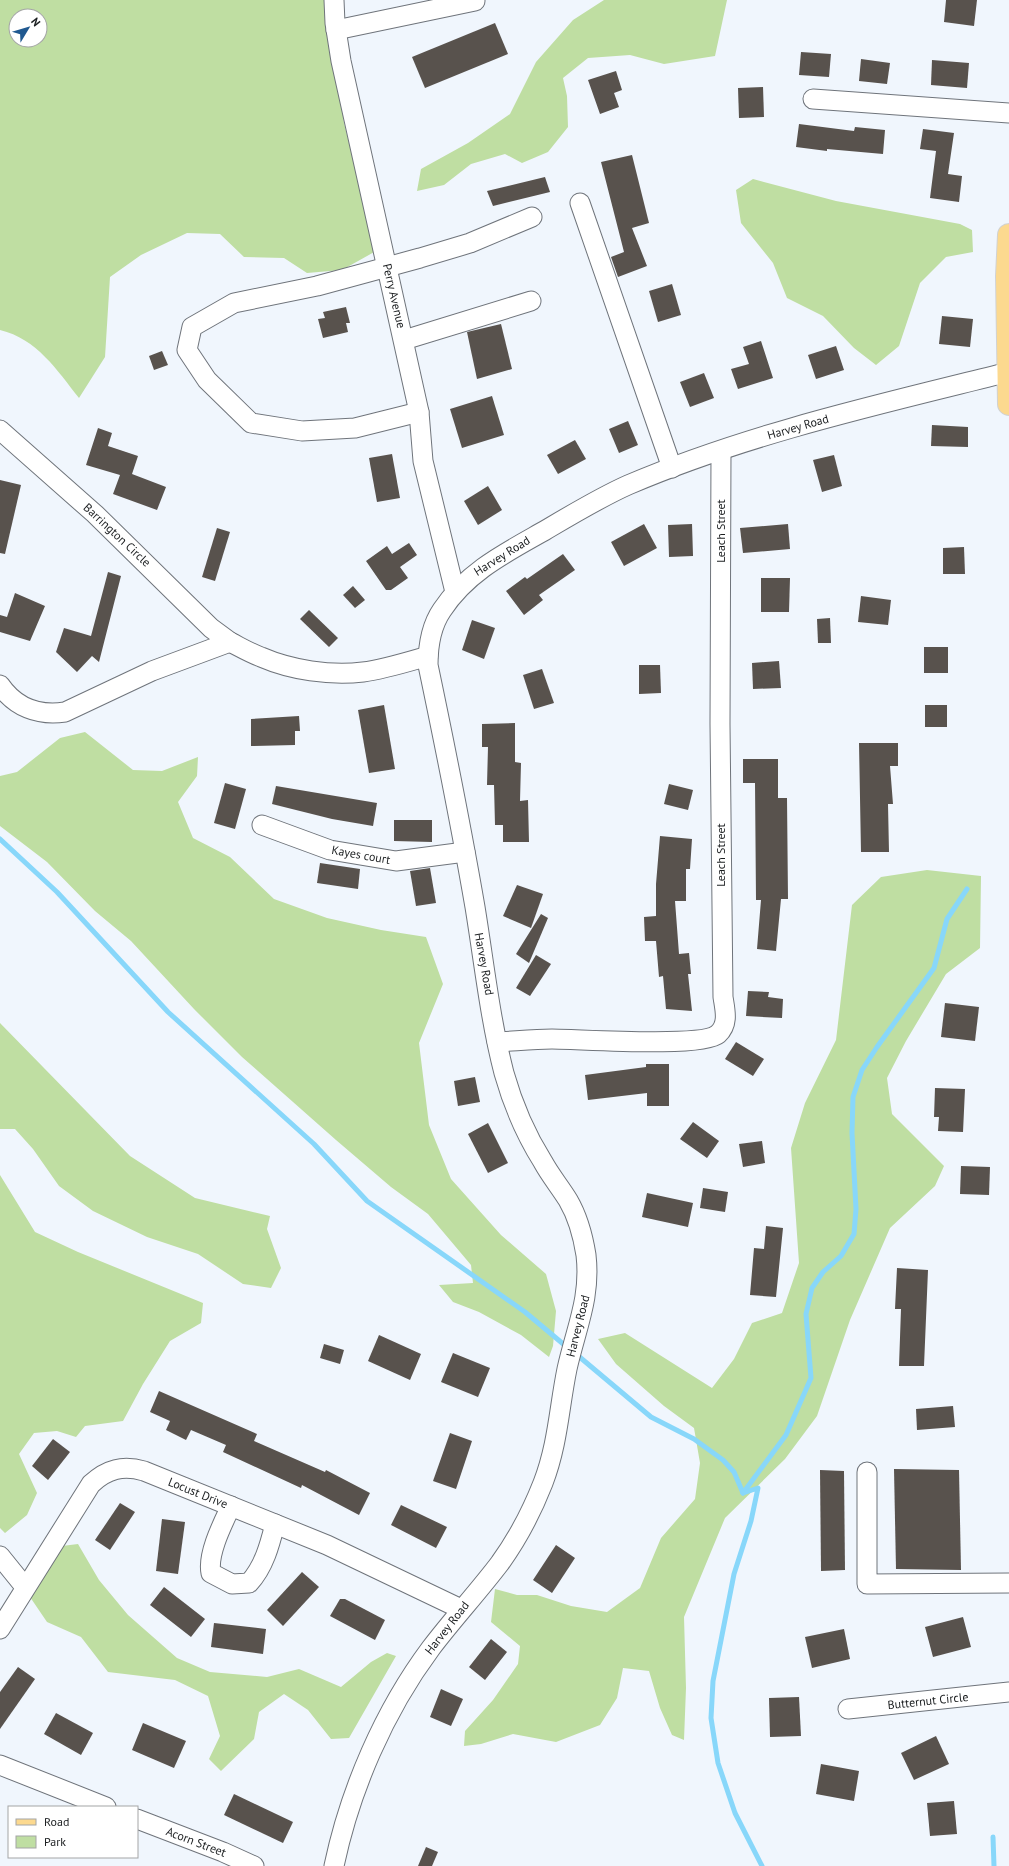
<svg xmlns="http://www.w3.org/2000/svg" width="1009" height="1866" viewBox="0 0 1009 1866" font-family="'PT Sans',sans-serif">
	<rect width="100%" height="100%" fill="#f0f6fd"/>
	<!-- green -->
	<g fill="#bfdea2" fill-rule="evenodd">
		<path d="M 0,0 L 330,0 L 344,123 L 376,251 L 342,270 L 307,273 L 284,258 L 244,257 L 220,234 L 187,233 L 141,255 L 110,277 L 105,357 L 79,398 C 57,370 37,339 0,330 ZM 16,16 L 40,16 L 40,40 L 16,40 Z"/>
		<path d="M 604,0 L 727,0 L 715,56 L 664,64 L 630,55 L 588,58 L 563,78 L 567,96 L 568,127 L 548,152 L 522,163 L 505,154 L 471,164 L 444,185 L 417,191 L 421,169 L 468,143 L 510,114 L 536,62 L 573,20 Z"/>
		<path d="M 753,179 L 836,201 L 960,224 L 972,230 L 973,252 L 946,257 L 920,283 L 899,346 L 876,365 L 854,348 L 823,316 L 787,298 L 773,263 L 741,223 L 736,190 Z"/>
		<path d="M 85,732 L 133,770 L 162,771 L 198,757 L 197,776 L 178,802 L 193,838 L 230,857 L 274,899 L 327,918 L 381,930 L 426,937 L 443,984 L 419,1043 L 429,1125 L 451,1179 L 501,1235 L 546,1274 L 556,1311 L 553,1346 L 549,1357 L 521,1335 L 479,1312 L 453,1302 L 439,1285 L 473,1283 L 471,1265 L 428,1214 L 391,1187 L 336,1140 L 242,1057 L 194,1009 L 131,941 L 95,911 L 47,862 L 0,826 L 0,776 L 17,772 L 60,738 Z"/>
		<path d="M 927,870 L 981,876 L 980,948 L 946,974 L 906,1041 L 887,1078 L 892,1114 L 944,1166 L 935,1186 L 890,1228 L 850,1320 L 817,1416 L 785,1459 L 725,1518 L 684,1617 L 686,1688 L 684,1740 L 672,1735 L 660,1708 L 649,1671 L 623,1668 L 617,1698 L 600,1725 L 556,1742 L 513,1734 L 481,1744 L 464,1746 L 465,1731 L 493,1700 L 518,1664 L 520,1646 L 491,1622 L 495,1589 L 517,1595 L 537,1595 L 571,1606 L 607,1612 L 640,1588 L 661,1538 L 695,1499 L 700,1463 L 694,1428 L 664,1406 L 616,1364 L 598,1339 L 625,1333 L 712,1388 L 734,1359 L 752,1323 L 782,1313 L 799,1263 L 791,1148 L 805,1103 L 836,1040 L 852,905 L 881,877 Z"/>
		<path d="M 0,1023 L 130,1156 L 195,1198 L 270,1216 L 267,1229 L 281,1268 L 271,1288 L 243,1284 L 198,1254 L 147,1237 L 93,1211 L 59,1186 L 33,1149 L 15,1129 L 0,1129 Z"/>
		<path d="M 0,1175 L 35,1232 L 78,1252 L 203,1303 L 201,1323 L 170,1341 L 143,1384 L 123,1421 L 85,1426 L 76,1437 L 57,1431 L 34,1433 L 19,1454 L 37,1493 L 27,1515 L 5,1533 L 0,1528 Z"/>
		<path d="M 78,1544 L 99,1580 L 128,1615 L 177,1658 L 210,1672 L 267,1677 L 299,1669 L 341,1687 L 371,1662 L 387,1653 L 396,1656 L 349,1738 L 331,1739 L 308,1710 L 284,1694 L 259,1712 L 254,1739 L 221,1771 L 209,1759 L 220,1736 L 208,1696 L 175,1680 L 108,1672 L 81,1637 L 47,1622 L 30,1597 L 62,1546 Z"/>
	</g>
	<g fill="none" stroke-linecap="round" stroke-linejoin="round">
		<!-- stream -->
		<g stroke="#88d7fa" stroke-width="5">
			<path d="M 0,839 L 57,892 L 168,1012 L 314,1144 L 367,1201 L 525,1312 L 568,1348"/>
			<path d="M 576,1354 L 651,1417 L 694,1439 L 723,1460 L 734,1472 L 743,1493"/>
			<path d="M 743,1493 L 786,1435 L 811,1378 L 806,1314 L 812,1288 L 823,1272 L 841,1256 L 854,1234 L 856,1209 L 852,1133 L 853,1097 L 862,1070 L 877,1047 L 934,968 L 947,919 L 967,889"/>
			<path d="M 743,1493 L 758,1488 L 751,1521 L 734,1574 L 713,1681 L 711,1718 L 718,1763 L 735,1813 L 762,1866"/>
			<path d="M 993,1837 L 994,1866"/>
		</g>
	</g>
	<!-- building -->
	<g fill="#58524d">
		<path d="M 946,0 L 977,0 L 974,26 L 944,22 Z"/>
		<path d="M 495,23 L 508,54 L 425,88 L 412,57 Z"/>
		<path d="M 801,52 L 831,54 L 829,77 L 799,75 Z"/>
		<path d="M 861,59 L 890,63 L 887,84 L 859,81 Z"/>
		<path d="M 932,60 L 969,63 L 967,88 L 931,85 Z"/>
		<path d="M 616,71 L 622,90 L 614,93 L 619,107 L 600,114 L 588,80 Z"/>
		<path d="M 763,87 L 764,117 L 739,118 L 738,88 Z"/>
		<path d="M 799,124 L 854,131 L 855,127 L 885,130 L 883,154 L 827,149 L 827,151 L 796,147 Z"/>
		<path d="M 923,129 L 954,133 L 948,174 L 962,176 L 959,202 L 930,198 L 936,151 L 920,149 Z"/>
		<path d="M 632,155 L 649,223 L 632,228 L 647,266 L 618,277 L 611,257 L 624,252 L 601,162 Z"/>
		<path d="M 545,177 L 550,192 L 493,206 L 487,191 Z"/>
		<path d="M 672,284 L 681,315 L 658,322 L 649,291 Z"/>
		<path d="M 346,307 L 350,323 L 346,323 L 348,332 L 323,338 L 318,319 L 325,318 L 323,312 Z"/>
		<path d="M 942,316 L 973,319 L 970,347 L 939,344 Z"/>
		<path d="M 501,324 L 512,369 L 477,379 L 467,332 Z"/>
		<path d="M 761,341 L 773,378 L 738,389 L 731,369 L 749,364 L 743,347 Z"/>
		<path d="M 836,346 L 844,370 L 816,379 L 808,355 Z"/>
		<path d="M 162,351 L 168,365 L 154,370 L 149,356 Z"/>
		<path d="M 704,373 L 714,398 L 690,407 L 680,382 Z"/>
		<path d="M 492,396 L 504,435 L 462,448 L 450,409 Z"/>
		<path d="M 628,421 L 638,445 L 619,453 L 609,429 Z"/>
		<path d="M 932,425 L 968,427 L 968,447 L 931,446 Z"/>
		<path d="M 98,428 L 112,433 L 108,446 L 138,456 L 132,474 L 166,487 L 157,510 L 113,494 L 120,475 L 86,465 Z"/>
		<path d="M 575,440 L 586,459 L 558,474 L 547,455 Z"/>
		<path d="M 392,454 L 400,498 L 377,502 L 369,458 Z"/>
		<path d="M 834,455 L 842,486 L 822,492 L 813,460 Z"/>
		<path d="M 0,480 L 21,485 L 5,554 L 0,553 Z"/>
		<path d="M 488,486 L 502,510 L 478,525 L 464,501 Z"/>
		<path d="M 644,524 L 657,548 L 624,566 L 611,542 Z"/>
		<path d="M 692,524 L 693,556 L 669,557 L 668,525 Z"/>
		<path d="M 788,524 L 790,549 L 743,553 L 740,528 Z"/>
		<path d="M 217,528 L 230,532 L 215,581 L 202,577 Z"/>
		<path d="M 409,543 L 417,555 L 400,567 L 408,578 L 391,590 L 386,590 L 366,561 L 387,546 L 392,554 Z"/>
		<path d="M 964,547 L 965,574 L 943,574 L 943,548 Z"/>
		<path d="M 563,554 L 575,570 L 539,595 L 543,600 L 524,615 L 506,591 L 525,577 L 527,579 Z"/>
		<path d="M 108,572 L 121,576 L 99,662 L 92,656 L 77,672 L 56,652 L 64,628 L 91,636 Z"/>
		<path d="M 761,578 L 790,578 L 789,612 L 761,612 Z"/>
		<path d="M 353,586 L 365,600 L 355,608 L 343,595 Z"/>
		<path d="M 15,593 L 45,606 L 30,641 L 0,632 L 0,615 L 7,617 Z"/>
		<path d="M 861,596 L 891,600 L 888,625 L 858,622 Z"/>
		<path d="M 309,610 L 338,638 L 329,647 L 300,619 Z"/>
		<path d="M 830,618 L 831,643 L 818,643 L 817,619 Z"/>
		<path d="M 472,620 L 495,628 L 484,659 L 462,650 Z"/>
		<rect x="924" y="647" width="24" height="26"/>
		<path d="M 779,661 L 781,688 L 753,689 L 752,663 Z"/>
		<path d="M 639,665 L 660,665 L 661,693 L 639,694 Z"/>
		<path d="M 542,669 L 554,703 L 534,709 L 523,675 Z"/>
		<path d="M 384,705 L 395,769 L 369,773 L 358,710 Z"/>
		<rect x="925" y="705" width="22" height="22"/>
		<path d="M 299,716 L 300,731 L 295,731 L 295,745 L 251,746 L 251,719 Z"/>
		<path d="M 515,723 L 515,762 L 521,763 L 520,801 L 528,800 L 529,842 L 503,842 L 503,825 L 495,825 L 494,785 L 487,785 L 488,747 L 482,747 L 482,724 Z"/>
		<path d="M 859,743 L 898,743 L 898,766 L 890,766 L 893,804 L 888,804 L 889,852 L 861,852 Z"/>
		<path d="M 743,759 L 778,759 L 778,798 L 787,798 L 788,899 L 781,899 L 776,951 L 757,949 L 761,900 L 756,900 L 755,783 L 743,783 Z"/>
		<path d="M 225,783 L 246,789 L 235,829 L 214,823 Z"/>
		<path d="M 669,784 L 693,790 L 688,810 L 664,804 Z"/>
		<path d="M 276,786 L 377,803 L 373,826 L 332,819 L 272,804 Z"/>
		<path d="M 394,820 L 432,820 L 432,842 L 394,841 Z"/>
		<path d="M 660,836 L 692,839 L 690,869 L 686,869 L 686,901 L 675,901 L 679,954 L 689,953 L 691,974 L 688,974 L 692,1011 L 666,1009 L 663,976 L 659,977 L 656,941 L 645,941 L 644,917 L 656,916 L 656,884 Z"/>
		<path d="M 320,863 L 360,869 L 358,889 L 317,883 Z"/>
		<path d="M 430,868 L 436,903 L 416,906 L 410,871 Z"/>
		<path d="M 517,885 L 543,894 L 531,928 L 503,916 Z"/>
		<path d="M 541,914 L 548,918 L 529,963 L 516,954 Z"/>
		<path d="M 536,955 L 551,964 L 530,996 L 516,988 Z"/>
		<path d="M 748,991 L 769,992 L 768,997 L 783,999 L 782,1018 L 746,1016 Z"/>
		<path d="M 945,1003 L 979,1007 L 975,1041 L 941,1037 Z"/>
		<path d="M 736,1042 L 764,1059 L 753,1076 L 725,1059 Z"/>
		<path d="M 646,1064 L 669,1064 L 669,1106 L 647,1106 L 647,1093 L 588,1100 L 585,1075 L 646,1067 Z"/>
		<path d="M 475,1077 L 480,1102 L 458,1106 L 454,1081 Z"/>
		<path d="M 935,1088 L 965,1089 L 963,1132 L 938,1131 L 939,1117 L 934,1117 Z"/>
		<path d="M 693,1122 L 719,1141 L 707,1158 L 680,1139 Z"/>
		<path d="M 488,1123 L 508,1163 L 488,1173 L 468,1134 Z"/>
		<path d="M 762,1141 L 765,1163 L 743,1167 L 739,1144 Z"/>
		<path d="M 961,1166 L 990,1167 L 989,1195 L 960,1194 Z"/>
		<path d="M 703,1188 L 728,1192 L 725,1212 L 700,1208 Z"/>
		<path d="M 647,1193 L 693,1203 L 688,1227 L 642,1217 Z"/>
		<path d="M 766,1226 L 783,1228 L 776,1297 L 750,1295 L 754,1248 L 764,1249 Z"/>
		<path d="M 897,1268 L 928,1270 L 924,1366 L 899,1366 L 901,1309 L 895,1309 Z"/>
		<path d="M 379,1335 L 421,1354 L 410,1380 L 368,1361 Z"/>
		<path d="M 324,1344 L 344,1350 L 340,1364 L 320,1358 Z"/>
		<path d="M 453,1353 L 490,1368 L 478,1397 L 441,1382 Z"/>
		<path d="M 159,1391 L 257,1434 L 254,1441 L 325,1472 L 326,1470 L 370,1493 L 359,1515 L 302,1485 L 301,1488 L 223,1452 L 226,1445 L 191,1430 L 186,1440 L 166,1430 L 170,1421 L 150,1412 Z"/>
		<path d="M 953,1406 L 955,1427 L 917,1430 L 916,1409 Z"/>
		<path d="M 450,1433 L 472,1441 L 456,1489 L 433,1481 Z"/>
		<path d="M 53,1439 L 70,1452 L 48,1480 L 32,1466 Z"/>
		<path d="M 894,1469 L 959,1470 L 961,1570 L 896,1569 Z"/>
		<path d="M 820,1470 L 844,1471 L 845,1570 L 821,1571 Z"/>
		<path d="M 120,1503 L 135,1512 L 110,1550 L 95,1540 Z"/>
		<path d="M 401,1505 L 447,1527 L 436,1548 L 391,1525 Z"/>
		<path d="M 162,1519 L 185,1522 L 178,1574 L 156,1571 Z"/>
		<path d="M 556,1545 L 575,1558 L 552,1593 L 533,1580 Z"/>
		<path d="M 302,1572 L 319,1587 L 283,1626 L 267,1610 Z"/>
		<path d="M 164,1587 L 205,1619 L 191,1637 L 150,1605 Z"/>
		<path d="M 340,1599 L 345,1599 L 385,1620 L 375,1640 L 330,1616 Z"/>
		<path d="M 963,1617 L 971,1647 L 933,1657 L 925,1627 Z"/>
		<path d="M 214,1623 L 266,1629 L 263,1654 L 211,1647 Z"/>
		<path d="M 844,1629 L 850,1659 L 812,1668 L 805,1637 Z"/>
		<path d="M 491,1639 L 507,1652 L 485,1680 L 469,1667 Z"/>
		<path d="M 18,1667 L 35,1679 L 0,1729 L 0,1692 Z"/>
		<path d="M 441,1689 L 463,1699 L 451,1726 L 430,1717 Z"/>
		<path d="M 799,1697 L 801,1736 L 770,1737 L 769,1698 Z"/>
		<path d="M 56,1713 L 93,1733 L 81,1755 L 44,1734 Z"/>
		<path d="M 143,1723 L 186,1741 L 174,1768 L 132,1750 Z"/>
		<path d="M 936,1736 L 949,1764 L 914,1780 L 901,1753 Z"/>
		<path d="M 821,1764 L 859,1771 L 854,1801 L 816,1794 Z"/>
		<path d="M 234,1794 L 293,1822 L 283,1843 L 224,1815 Z"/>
		<path d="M 954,1801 L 957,1834 L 930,1836 L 927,1803 Z"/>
		<path d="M 426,1847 L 438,1852 L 432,1866 L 418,1866 Z"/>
	</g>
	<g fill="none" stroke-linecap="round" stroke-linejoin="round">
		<!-- minor casing -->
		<g stroke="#6f747b" stroke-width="21">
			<g id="minor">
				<path d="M 334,0 L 335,23 L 341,61 L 419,412 L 423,461 L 455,592"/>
				<path d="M 336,30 L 475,1"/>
				<path d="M 813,99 L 1009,113"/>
				<path d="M 580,203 L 672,468"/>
				<path d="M 404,340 L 531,301"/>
				<path d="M 419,412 L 355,428 L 302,431 L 251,423 L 207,380 L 187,350 L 192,327 L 234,303 L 317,286 L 420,258 L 470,243 L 532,217"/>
				<path d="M 0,430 L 95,514 L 211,628 L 230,642 L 152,671 L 65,712 C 38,716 15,707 0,685"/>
				<path d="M 230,642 C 240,647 250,653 261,657 C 291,670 330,676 363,672 C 385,669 407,662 428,656"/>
				<path d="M 262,825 L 330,850 L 396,861 L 465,852"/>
				<path d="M 497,1042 C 516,1041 534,1039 552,1039 C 580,1039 702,1048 718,1034 C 729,1024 725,1010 723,997 L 720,724 L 721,451"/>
				<path d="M 867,1472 L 867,1584 L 1009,1583"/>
				<path d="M 231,1506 C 223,1523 207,1554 211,1573 L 232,1584 L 249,1583 C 264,1567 270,1544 275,1524"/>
				<path d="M 0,1556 L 25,1587"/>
				<path d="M 0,1629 L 91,1484 C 107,1469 123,1465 144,1471 L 327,1545 L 461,1609"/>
				<path d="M 848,1709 L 1009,1692"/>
				<path d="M 0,1765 L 106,1807"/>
				<path d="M 137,1819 L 223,1852 L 254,1866"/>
				<path d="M 334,1866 C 350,1790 384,1711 431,1648 C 453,1619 478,1592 500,1563 C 518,1538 532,1511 543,1483 C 558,1444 559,1408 567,1369 C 576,1328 591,1298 586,1255 C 583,1236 578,1217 568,1200 C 560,1187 550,1175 543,1162 C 526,1135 513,1105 504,1073 C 490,1019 484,962 475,907 C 461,826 445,746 428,665 C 428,646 431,626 442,610 C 467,572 505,553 544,531 C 571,515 599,498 628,485 C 750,433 881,404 1009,372"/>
			</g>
		</g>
		<!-- major casing -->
		<g stroke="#d1d2d2" stroke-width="24">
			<path id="major" d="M 1009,235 L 1007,276 L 1009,404"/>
		</g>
		<!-- minor -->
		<use href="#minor" stroke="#fff" stroke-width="19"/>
		<!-- major -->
		<use href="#major" stroke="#fcd98f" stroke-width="22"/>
	</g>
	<g text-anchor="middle" stroke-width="4" stroke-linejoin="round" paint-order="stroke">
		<!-- street labels -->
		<g font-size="12" fill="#1b1e20" stroke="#fff">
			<text transform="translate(394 296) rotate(77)" y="4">Perry Avenue</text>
			<text transform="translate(798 427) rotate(-16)" y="4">Harvey Road</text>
			<text transform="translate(721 531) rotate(-90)" y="4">Leach Street</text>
			<text transform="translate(117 535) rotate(43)" y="4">Barrington Circle</text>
			<text transform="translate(502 556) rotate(-32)" y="4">Harvey Road</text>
			<text transform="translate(361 855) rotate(10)" y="4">Kayes court</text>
			<text transform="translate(721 855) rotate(-90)" y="4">Leach Street</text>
			<text transform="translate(484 964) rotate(80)" y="4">Harvey Road</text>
			<text transform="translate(578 1326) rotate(-76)" y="4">Harvey Road</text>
			<text transform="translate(198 1493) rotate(22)" y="4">Locust Drive</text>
			<text transform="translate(447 1628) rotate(-52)" y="4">Harvey Road</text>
			<text transform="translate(928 1701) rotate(-6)" y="4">Butternut Circle</text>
			<text transform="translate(196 1842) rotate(21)" y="4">Acorn Street</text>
		</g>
	</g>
	<!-- legend -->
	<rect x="8" y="1806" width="130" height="52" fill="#ffffff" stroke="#a4a5a6"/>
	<rect x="16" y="1819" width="20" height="6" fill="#fcd98f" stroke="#a4a5a6"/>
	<text x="44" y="1826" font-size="12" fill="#1b1e20">Road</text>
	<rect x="16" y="1836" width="20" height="12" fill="#bfdea2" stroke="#a4a5a6"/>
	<text x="44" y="1846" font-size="12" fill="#1b1e20">Park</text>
	<!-- north arrow -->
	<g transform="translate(28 28) rotate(52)"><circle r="19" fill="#ffffff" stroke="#a4a5a6"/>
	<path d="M0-3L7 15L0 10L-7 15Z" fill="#205990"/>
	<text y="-6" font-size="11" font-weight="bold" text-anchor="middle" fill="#1b1e20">N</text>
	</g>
</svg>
